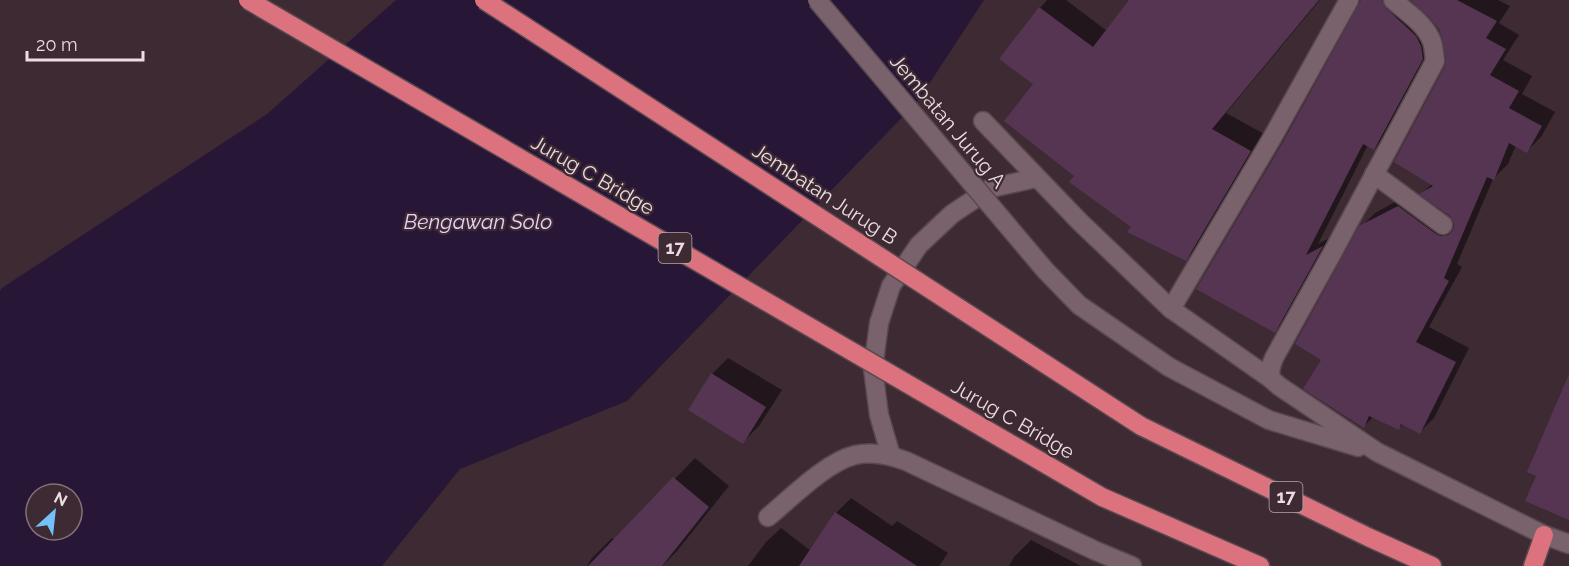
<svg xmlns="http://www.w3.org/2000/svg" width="1569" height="566" viewBox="0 0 1569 566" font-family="Raleway,sans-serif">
	<rect width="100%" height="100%" fill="#3e2a33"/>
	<!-- water -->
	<path fill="#281637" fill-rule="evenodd" d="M 396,0 L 984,0 L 918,101 L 627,401 L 460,469 L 382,566 L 0,566 L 0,291 L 2,288 L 267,114 ZM 36,494 L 72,494 L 72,530 L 36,530 Z"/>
	<!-- shadow -->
	<g fill="#0007">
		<path d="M 1047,0 L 1066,0 L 1107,31 L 1131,0 L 1320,0 L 1226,113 L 1266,135 L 1202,243 L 1186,259 L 1133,226 L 1076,176 L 1035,84 L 1040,8 Z"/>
		<path d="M 1364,0 L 1407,0 L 1430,22 L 1437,44 L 1388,135 L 1374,149 L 1368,145 L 1318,244 L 1335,235 L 1289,317 L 1275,331 L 1283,144 Z"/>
		<path d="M 1412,0 L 1498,0 L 1510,6 L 1499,23 L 1519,35 L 1503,60 L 1532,76 L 1522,94 L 1555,112 L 1541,137 L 1527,151 L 1516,145 L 1508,164 L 1493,179 L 1457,264 L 1462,267 L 1429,327 L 1469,348 L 1434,418 L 1420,432 L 1404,423 L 1399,428 L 1373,417 L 1364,426 L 1323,359 L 1361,227 L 1375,213 L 1413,192 L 1451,220 L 1457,223 L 1451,215 L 1422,193 L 1432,184 L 1448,60 L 1445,41 L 1440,29 L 1430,16 Z"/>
		<path d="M 728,358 L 782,390 L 759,426 L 743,442 L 712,374 Z"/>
		<path d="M 695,458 L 729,486 L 677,551 L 662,566 L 587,566 L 592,558 L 612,538 L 616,540 Z"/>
		<path d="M 851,498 L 892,526 L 897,521 L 948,553 L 939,566 L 748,566 L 766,542 L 781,528 L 811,551 L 836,513 Z"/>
		<path d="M 1031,540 L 1081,566 L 1009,566 L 1014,557 Z"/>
	</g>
	<!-- building -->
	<g fill="#563553">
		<path d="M 1129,0 L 1319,0 L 1212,129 L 1251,151 L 1186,261 L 1127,232 L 1131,227 L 1069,182 L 1074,176 L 1004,121 L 1033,84 L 999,59 L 1039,7 L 1093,47 Z"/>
		<path d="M 1361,0 L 1382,0 L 1386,8 L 1416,36 L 1421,46 L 1423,59 L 1374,150 L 1363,144 L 1306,255 L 1323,246 L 1275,333 L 1196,289 L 1282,144 Z"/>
		<path d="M 1410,0 L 1457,0 L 1497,21 L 1486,38 L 1506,49 L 1490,75 L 1519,91 L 1509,108 L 1542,126 L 1527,153 L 1509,143 L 1494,180 L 1487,177 L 1444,278 L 1449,281 L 1416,342 L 1456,362 L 1420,434 L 1401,424 L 1399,430 L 1369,416 L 1364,428 L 1303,389 L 1321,360 L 1295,344 L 1359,226 L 1398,206 L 1436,234 L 1441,236 L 1448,235 L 1452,231 L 1454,227 L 1453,221 L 1450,216 L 1419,194 L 1433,186 L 1394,162 L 1445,66 L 1446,60 L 1443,41 L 1439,29 L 1428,16 Z"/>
		<path d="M 711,373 L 766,407 L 743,444 L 688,410 Z"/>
		<path d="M 1569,374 L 1569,520 L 1525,501 L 1536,476 L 1527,472 Z"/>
		<path d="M 673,477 L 709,507 L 662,566 L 588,566 Z"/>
		<path d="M 835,512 L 917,566 L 799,566 Z"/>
	</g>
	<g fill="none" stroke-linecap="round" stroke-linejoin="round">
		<!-- minor casing -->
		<g stroke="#58484f" stroke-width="21">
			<g id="minor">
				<path d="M 983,121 L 1079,221 L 1171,309 L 1271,379 L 1279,386 L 1377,452 L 1544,535 L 1569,544"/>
				<path d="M 1374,174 L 1443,225"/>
				<path d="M 1045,270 L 1079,305 L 1169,367 L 1269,420 L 1358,447"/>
				<path d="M 1171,309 L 1272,138 L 1349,0"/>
				<path d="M 1271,379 C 1269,371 1271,365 1274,358 L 1335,248 L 1435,61 C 1434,54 1434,48 1432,42 C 1426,24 1406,12 1393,0"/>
				<path d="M 891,456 L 879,415 L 873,369 L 879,323 L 891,286 L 919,245 L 952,214 L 991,188 L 1036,178"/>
				<path d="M 768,517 C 791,498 826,462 855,455 C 872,451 890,455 906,461 L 1096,551 L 1132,566"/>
			</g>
		</g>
		<!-- highway casing -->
		<g stroke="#58484f" stroke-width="21">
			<g id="highway">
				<path d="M 1141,426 L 1368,537 L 1432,566"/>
				<path d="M 1102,497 L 1260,566"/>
				<path d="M 1533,566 L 1544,535"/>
			</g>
		</g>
		<!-- minor -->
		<use href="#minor" stroke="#79626b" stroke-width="18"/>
		<!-- highway -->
		<use href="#highway" stroke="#db727e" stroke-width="18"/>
		<!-- minor-bridge casing -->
		<g stroke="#58484f" stroke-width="21" stroke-linecap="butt">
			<path id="minor-bridge" d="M 817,0 L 1045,270"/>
		</g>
		<!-- highway-bridge casing -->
		<g stroke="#58484f" stroke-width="21" stroke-linecap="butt">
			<g id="highway-bridge">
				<path d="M 248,0 L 1102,497"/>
				<path d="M 484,0 L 1141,426"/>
			</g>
		</g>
		<!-- minor-bridge -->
		<use href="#minor-bridge" stroke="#79626b" stroke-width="18"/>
		<!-- highway-bridge -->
		<use href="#highway-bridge" stroke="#db727e" stroke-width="18"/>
	</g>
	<g text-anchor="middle" stroke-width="4.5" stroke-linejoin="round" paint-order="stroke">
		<!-- shield labels -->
		<g fill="#3e2a33" stroke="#b7a7ae" stroke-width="1.5">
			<rect x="658.5" y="233" width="33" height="30" rx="4.5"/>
			<rect x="1269.5" y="482" width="33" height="30" rx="4.5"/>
		</g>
		<g font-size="18" font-weight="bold" fill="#ebdde2">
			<text x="675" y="254">17</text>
			<text x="1286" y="503">17</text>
		</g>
		<!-- street labels -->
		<g font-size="20" fill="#ebdde2" stroke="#3e2a33">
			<text transform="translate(948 121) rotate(50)" y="7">Jembatan Jurug A</text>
			<text transform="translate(593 175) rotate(30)" y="7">Jurug C Bridge</text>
			<text transform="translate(825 194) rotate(33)" y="7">Jembatan Jurug B</text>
			<text transform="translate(1013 419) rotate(30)" y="7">Jurug C Bridge</text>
		</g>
		<!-- water labels -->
		<g font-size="21" font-style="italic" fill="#e4d0f8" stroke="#3e2a33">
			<text x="478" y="229">Bengawan Solo</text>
		</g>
	</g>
	<!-- north arrow -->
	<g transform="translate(54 512) rotate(27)"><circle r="28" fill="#3e2a33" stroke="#837279" stroke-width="1.5"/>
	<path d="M0-4.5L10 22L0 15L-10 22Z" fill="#73c1f6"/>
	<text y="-9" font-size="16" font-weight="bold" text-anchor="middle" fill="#ebdde2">N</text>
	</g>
	<!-- scale -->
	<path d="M27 51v9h116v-9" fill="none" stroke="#ebdde2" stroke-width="3"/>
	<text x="36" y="51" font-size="18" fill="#ebdde2" stroke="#3e2a33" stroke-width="4.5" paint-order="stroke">20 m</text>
</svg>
